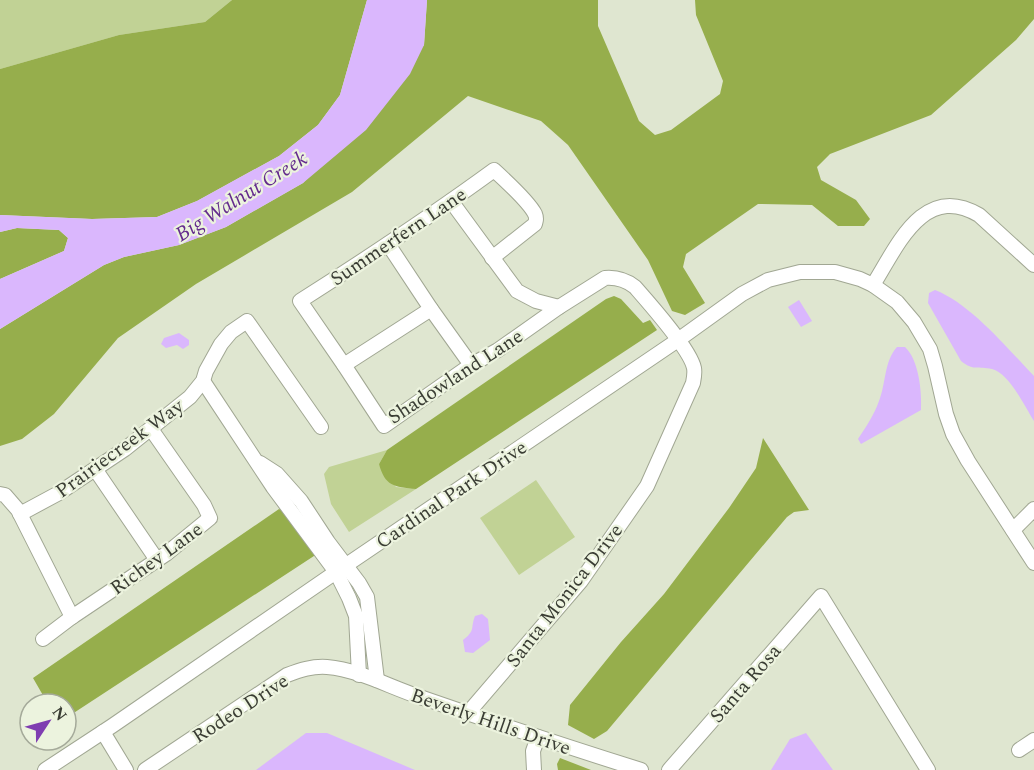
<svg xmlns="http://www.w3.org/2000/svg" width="1034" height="770" viewBox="0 0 1034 770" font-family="Spectral,serif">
	<rect width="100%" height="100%" fill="#dfe6d0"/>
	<!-- green -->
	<g fill="#c1d295">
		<path d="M 0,0 L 232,0 L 205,22 L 119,35 L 0,69 Z"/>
		<path d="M 387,450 L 379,464 L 396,487 L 416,489 L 349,532 L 331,504 L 324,474 L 329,467 Z"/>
		<path d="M 536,480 L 575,537 L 519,575 L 480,518 Z"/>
	</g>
	<!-- forest -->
	<g fill="#96ae4c">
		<path d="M 232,0 L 367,0 L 340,95 L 318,125 L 279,156 L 197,201 L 157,217 L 92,219 L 0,215 L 0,69 L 119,35 L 205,22 Z"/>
		<path d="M 427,0 L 598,0 L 598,26 L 639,121 L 655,135 L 671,130 L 720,94 L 723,81 L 696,15 L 695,0 L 1034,0 L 1034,19 L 1016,40 L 931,115 L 830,154 L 817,167 L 821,180 L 856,200 L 870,219 L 864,226 L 838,226 L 812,205 L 758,204 L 686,254 L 683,267 L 705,303 L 685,315 L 672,311 L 648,260 L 568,145 L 541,121 L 468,96 L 352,192 L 196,284 L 118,338 L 54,414 L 22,439 L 0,446 L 0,329 L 104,265 L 124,257 L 179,245 L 226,227 L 303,183 L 424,45 Z"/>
		<path d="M 17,228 L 59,230 L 68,238 L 64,251 L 0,279 L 0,232 Z"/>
		<path d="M 614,296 L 621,299 L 643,323 L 650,320 L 657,330 L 416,489 C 394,487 385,486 379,464 L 387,450 L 606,299 Z"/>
		<path d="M 763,438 L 809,510 L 794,512 L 787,517 L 607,731 L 594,739 L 568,725 L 570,705 L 621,642 L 664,594 L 729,508 L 756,468 Z"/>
		<path d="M 279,509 L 288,513 L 317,554 L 66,718 L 66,704 L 48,704 L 33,678 Z"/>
		<path d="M 560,758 L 591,770 L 558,770 L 557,764 Z"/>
	</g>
	<!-- water -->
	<g fill="#dab7fd">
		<path d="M 367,0 L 427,0 L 424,45 L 410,74 L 366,130 L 303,183 L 226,227 L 179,245 L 124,257 L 104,265 L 0,329 L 0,279 L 64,251 L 68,238 L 59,230 L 17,228 L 0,232 L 0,215 L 92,219 L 157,217 L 197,201 L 279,156 L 318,125 L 340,95 Z"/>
		<path d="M 935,290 C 971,304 1007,348 1034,376 L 1034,421 C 1025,407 1009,373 992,369 C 978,366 973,371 961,361 L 928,303 L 929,293 Z"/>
		<path d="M 799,300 L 812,321 L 801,327 L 788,307 Z"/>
		<path d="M 179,333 L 189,340 L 189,345 L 183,349 L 177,345 L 166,348 L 161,344 L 164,338 Z"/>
		<path d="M 897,347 L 905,347 C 919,360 922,392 921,410 L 861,444 L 858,439 C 866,427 874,415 879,401 C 886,384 884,361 897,347 Z"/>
		<path d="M 482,614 L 488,619 L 490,640 L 473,653 L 465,652 L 463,640 C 476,630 470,629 475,616 Z"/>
		<path d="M 306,733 L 327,733 L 415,770 L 256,770 Z"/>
		<path d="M 806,733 L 833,770 L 771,770 L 790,739 Z"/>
	</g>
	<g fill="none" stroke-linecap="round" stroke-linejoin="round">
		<!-- street casing -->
		<g stroke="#a1a793" stroke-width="16">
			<g id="street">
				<path d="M 451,201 L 517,291 L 536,301 L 559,307"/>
				<path d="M 388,244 L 431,309 L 471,365"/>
				<path d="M 873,285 C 897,247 923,182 979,215 L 1034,265"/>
				<path d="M 344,365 L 431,309"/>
				<path d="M 203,381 L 273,487 L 336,572 L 349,598 L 356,616 L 359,675"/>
				<path d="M 260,463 L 277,474 L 301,501 L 328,542 L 359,583 L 367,597 L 377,680"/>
				<path d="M 95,469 L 157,560"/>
				<path d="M 0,494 L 5,495 L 18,510 L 72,617"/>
				<path d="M 20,514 L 59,493 L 125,449 L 190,397 L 203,381 L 206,371 L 221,344 L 231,332 L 247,321 L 321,427"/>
				<path d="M 1013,530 L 1034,509"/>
				<path d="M 43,639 L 72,617 L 166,554 L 210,518 L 204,505 L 151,429"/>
				<path d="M 468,713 L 581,581 L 647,486 L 693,383 C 694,378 695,373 694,368 C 690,349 649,303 635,287 C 626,280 617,277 605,278 L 559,307 L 498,350 L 471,365 L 384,426 L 344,365 L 300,301 C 366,259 431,216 494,170 C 505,180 529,202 535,214 C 537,219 536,219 535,224 L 492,258"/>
				<path d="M 103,732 L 126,770"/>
				<path d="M 1019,750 L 1034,740"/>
				<path d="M 45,770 L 112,726 L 336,572 L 678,340 L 742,294 L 768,280 L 800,272 L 835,272 L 860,279 L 873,285 L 897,302 L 914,322 L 930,349 L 935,366 L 946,414 L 953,434 L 968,461 L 1034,563"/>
				<path d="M 145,770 L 287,675 C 300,670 312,666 327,667 C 361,670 391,688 423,698 C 495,723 568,747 641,770"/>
				<path d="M 534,770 L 533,751 L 538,737"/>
				<path d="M 669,770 L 821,596 L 928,770"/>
			</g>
		</g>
		<!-- street -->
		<use href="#street" stroke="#fff" stroke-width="14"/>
	</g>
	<g text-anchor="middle" stroke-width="4.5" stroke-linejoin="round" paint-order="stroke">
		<!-- street labels -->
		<g font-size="20" fill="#3a3d34" stroke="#ecf3de">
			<text transform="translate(398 236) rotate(-34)" y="7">Summerfern Lane</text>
			<text transform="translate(455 376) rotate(-33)" y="7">Shadowland Lane</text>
			<text transform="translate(119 448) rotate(-36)" y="7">Prairiecreek Way</text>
			<text transform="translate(451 494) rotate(-34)" y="7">Cardinal Park Drive</text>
			<text transform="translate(156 558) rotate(-36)" y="7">Richey Lane</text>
			<text transform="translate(564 595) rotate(-52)" y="7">Santa Monica Drive</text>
			<text transform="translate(745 683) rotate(-49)" y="7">Santa Rosa</text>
			<text transform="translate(240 708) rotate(-33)" y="7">Rodeo Drive</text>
			<text transform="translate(491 721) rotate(19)" y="7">Beverly Hills Drive</text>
		</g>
		<!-- water labels -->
		<g font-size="21" font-style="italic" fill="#642b8d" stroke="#ecf3de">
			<text transform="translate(241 196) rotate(-32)" y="7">Big Walnut Creek</text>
		</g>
	</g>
	<!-- north arrow -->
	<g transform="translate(48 722) rotate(54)"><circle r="28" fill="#ecf3de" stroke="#a5aa9a" stroke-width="1.5"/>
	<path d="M0-4.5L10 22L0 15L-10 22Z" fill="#7f3db1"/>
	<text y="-9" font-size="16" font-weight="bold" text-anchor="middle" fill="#3a3d34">N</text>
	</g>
</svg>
